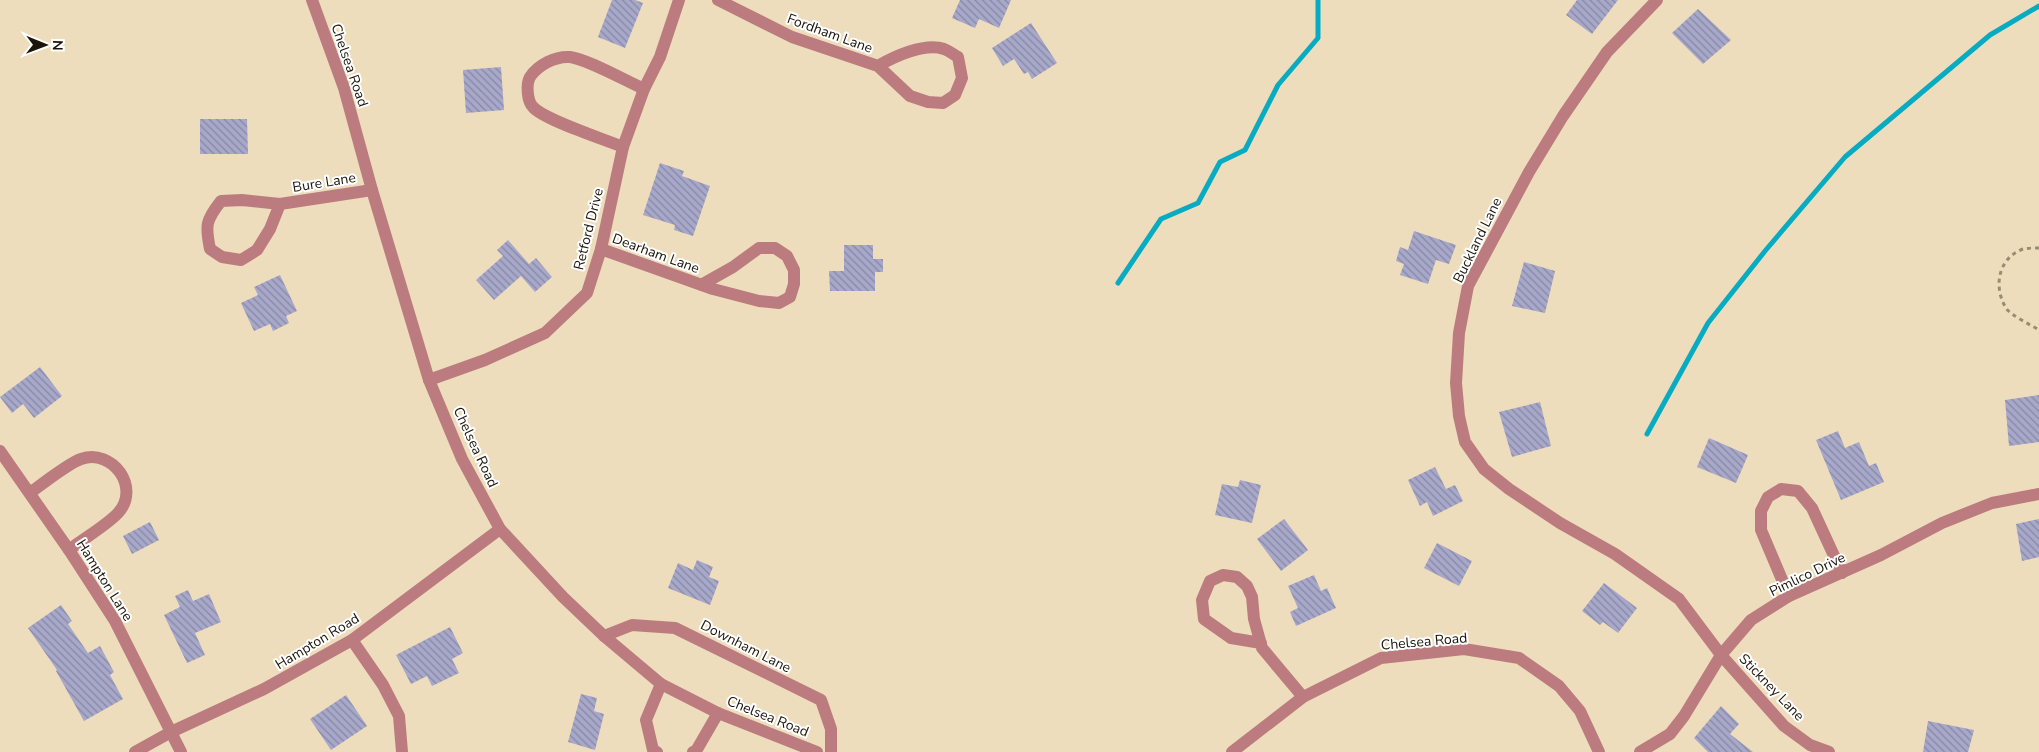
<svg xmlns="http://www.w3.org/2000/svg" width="2039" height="752" viewBox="0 0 2039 752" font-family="'Nunito Sans',sans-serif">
	<defs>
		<pattern id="building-back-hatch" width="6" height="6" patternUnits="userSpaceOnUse" patternTransform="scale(1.25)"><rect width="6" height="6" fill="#a7a8ca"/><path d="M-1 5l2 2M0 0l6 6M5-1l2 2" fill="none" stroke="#8788a2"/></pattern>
	</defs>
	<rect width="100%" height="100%" fill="#eeddbc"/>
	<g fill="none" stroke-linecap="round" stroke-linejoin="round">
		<!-- stream -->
		<g stroke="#08acc2" stroke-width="5">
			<path d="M 1118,283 L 1161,219 L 1198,203 L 1220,162 L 1245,150 L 1278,85 L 1318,38 L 1318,0"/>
			<path d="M 1647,434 L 1708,323 L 1765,251 L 1845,157 L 1990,35 L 2039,6"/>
		</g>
	</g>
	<!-- building -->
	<g fill="url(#building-back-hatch)">
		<path d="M 612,0 L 635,0 L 643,3 L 625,48 L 598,37 Z"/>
		<path d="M 960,0 L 1011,0 L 999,28 L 979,19 L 975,28 L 952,18 Z"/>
		<path d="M 1577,0 L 1618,0 L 1592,34 L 1566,15 Z"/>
		<path d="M 1698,9 L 1731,40 L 1703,64 L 1672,33 Z"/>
		<path d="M 1031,23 L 1057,63 L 1032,79 L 1028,72 L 1024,74 L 1014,59 L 1003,66 L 992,48 Z"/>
		<path d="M 501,67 L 504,110 L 466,113 L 463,70 Z"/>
		<path d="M 200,119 L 247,119 L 248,154 L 200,154 Z"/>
		<path d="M 660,163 L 684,171 L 682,176 L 710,186 L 693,236 L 674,230 L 675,225 L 643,215 Z"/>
		<path d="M 1414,231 L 1456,245 L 1449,264 L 1436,260 L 1428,284 L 1400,275 L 1404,264 L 1396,261 L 1400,247 L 1408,250 Z"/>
		<path d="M 508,240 L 529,264 L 536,258 L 552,277 L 535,292 L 521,276 L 494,300 L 476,280 L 503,256 L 497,250 Z"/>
		<path d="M 844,245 L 873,245 L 873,259 L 883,259 L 883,272 L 875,272 L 875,291 L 830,291 L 829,271 L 844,271 Z"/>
		<path d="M 1524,262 L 1555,271 L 1545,313 L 1512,306 Z"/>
		<path d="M 280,275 L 297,311 L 286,316 L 289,323 L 273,331 L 270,324 L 254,331 L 241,303 L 258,295 L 254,287 Z"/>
		<path d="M 40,367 L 62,396 L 34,418 L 23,404 L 12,413 L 0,397 Z"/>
		<path d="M 2039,395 L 2039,442 L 2009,446 L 2005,400 Z"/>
		<path d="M 1540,402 L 1551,446 L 1512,457 L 1499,412 Z"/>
		<path d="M 1838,431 L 1845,448 L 1859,442 L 1869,466 L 1876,463 L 1884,482 L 1841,500 L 1816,440 Z"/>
		<path d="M 1709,438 L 1748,455 L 1736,483 L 1697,467 Z"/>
		<path d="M 1435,467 L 1446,489 L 1455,485 L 1463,501 L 1433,516 L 1427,502 L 1420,506 L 1408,480 Z"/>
		<path d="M 1240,480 L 1261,485 L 1252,523 L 1215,515 L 1222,484 L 1238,487 Z"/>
		<path d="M 1284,519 L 1308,550 L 1281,571 L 1257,539 Z"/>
		<path d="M 2039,519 L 2039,557 L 2022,561 L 2016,524 Z"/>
		<path d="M 150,522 L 159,540 L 132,554 L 123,536 Z"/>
		<path d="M 1437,543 L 1472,561 L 1459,586 L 1424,568 Z"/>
		<path d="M 697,560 L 713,567 L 709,577 L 719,581 L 710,605 L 668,588 L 678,563 L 693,570 Z"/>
		<path d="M 1314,575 L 1321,591 L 1327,588 L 1336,608 L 1296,626 L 1290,612 L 1298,608 L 1288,586 Z"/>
		<path d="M 1604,583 L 1637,608 L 1618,633 L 1603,622 L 1600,625 L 1582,611 Z"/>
		<path d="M 188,590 L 193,601 L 209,594 L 221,622 L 195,633 L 205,655 L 187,663 L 164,615 L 180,607 L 175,596 Z"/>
		<path d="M 61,605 L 72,621 L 68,624 L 88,653 L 100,646 L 114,672 L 110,675 L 123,699 L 84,721 L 56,671 L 57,670 L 28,628 Z"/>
		<path d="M 450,627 L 463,653 L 452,659 L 459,673 L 432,686 L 427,676 L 411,684 L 396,655 Z"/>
		<path d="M 581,694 L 597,698 L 594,711 L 604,714 L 595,750 L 568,742 Z"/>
		<path d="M 346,695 L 367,726 L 331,750 L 310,719 Z"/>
		<path d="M 1721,706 L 1739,724 L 1730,734 L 1753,752 L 1708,752 L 1694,738 Z"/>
		<path d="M 1928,721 L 1974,730 L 1968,752 L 1923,752 Z"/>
	</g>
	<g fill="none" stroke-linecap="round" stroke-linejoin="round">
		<!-- path -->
		<path stroke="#988c73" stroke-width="3" stroke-dasharray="4 4" stroke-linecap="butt" d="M 2039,248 C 2034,248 2028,248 2023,249 C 1998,258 1993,287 2006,308 C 2010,315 2031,325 2039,330"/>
		<!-- minor -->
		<g stroke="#bc7c7f" stroke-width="12">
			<path d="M 718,0 L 792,37 L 878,66 L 910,96 L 928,102 L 943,103 L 955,95 L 962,78 L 958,57 C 953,54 949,51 944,49 C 925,42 893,57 878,66"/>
			<path d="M 1657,0 L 1607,52 L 1563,116 L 1529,172 L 1468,286 L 1459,333 L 1456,383 L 1459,416 L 1465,442 L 1484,469 L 1509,489 L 1560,523 L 1615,554 L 1679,599 L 1721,655 L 1784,726 L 1810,745 L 1829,752"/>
			<path d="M 623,147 C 604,139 544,120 533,107 C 527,101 526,84 530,77 C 538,65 555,56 570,57 C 587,59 626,81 644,89"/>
			<path d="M 280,204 L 270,229 L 257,250 L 241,260 L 222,257 L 210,249 C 205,225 206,220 221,201 L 242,200 L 280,204 L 372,190"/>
			<path d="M 601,249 L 713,289 L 759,301 L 779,303 L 790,297 L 794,284 L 794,270 L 787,256 L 775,248 L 759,248 L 733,267 L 701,285"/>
			<path d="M 429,380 L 485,360 L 545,333 L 587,293 L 601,249 L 623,147 L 644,89 L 660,57 L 679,0"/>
			<path d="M 0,451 L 69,550 L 115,621 L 181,752"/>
			<path d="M 30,493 C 42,484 69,463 81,459 C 113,448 141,488 118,513 C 107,525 83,539 69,550"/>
			<path d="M 1789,596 L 1761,530 L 1761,511 L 1768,497 L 1781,489 L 1798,491 L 1812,508 L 1842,573"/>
			<path d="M 604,636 L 632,625 L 675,628 L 821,700 L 831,729 L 831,752"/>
			<path d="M 352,640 L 383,685 L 399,716 L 402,752"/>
			<path d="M 1261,643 L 1231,638 L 1204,619 L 1202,600 L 1210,581 L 1223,575 L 1237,577 L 1247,586 L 1252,597 L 1254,619 L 1262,648 L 1303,697"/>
			<path d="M 135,752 L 171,732 L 264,689 L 352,640 L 500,529"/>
			<path d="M 657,752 L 653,750 L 646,720 L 661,684"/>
			<path d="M 693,752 L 696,751 L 718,713"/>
			<path d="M 1640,752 L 1670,734 L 1684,716 L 1721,655 L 1751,620 L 1789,596 L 1881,555 L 1942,523 L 1992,503 L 2039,494"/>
		</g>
		<!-- tertiary -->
		<g stroke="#bc7c7f" stroke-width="12">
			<path d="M 312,0 L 344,88 L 372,190 L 429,380 L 462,459 L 500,529 L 563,597 L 604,636 L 661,684 L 718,713 L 817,752"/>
			<path d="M 1232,752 L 1303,697 L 1381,658 L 1464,649 L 1519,658 L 1559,686 L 1580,711 L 1599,752"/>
		</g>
	</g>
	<g text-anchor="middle" stroke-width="4" stroke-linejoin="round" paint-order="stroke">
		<!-- street labels -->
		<g font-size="14" fill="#1b1509" stroke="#fff">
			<text transform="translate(830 33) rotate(20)" y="5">Fordham Lane</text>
			<text transform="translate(350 65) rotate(71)" y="5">Chelsea Road</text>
			<text transform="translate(324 182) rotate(-9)" y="5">Bure Lane</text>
			<text transform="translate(588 229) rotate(-76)" y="5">Retford Drive</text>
			<text transform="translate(1477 240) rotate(-64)" y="5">Buckland Lane</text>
			<text transform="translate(656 253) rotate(20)" y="5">Dearham Lane</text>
			<text transform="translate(476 447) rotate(65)" y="5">Chelsea Road</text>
			<text transform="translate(1807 574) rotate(-26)" y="5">Pimlico Drive</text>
			<text transform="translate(105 580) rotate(58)" y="5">Hampton Lane</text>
			<text transform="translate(317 641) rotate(-31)" y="5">Hampton Road</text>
			<text transform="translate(1424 641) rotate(-5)" y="5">Chelsea Road</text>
			<text transform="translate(746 646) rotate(27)" y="5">Downham Lane</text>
			<text transform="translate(1772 687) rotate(46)" y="5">Stickney Lane</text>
			<text transform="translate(768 716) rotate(22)" y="5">Chelsea Road</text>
		</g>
	</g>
	<!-- north arrow -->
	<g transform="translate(45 45) rotate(91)" stroke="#ffffff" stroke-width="4" paint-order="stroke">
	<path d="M0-4L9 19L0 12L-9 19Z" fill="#1b1509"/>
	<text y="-8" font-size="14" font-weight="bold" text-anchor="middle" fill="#1b1509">N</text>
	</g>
</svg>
